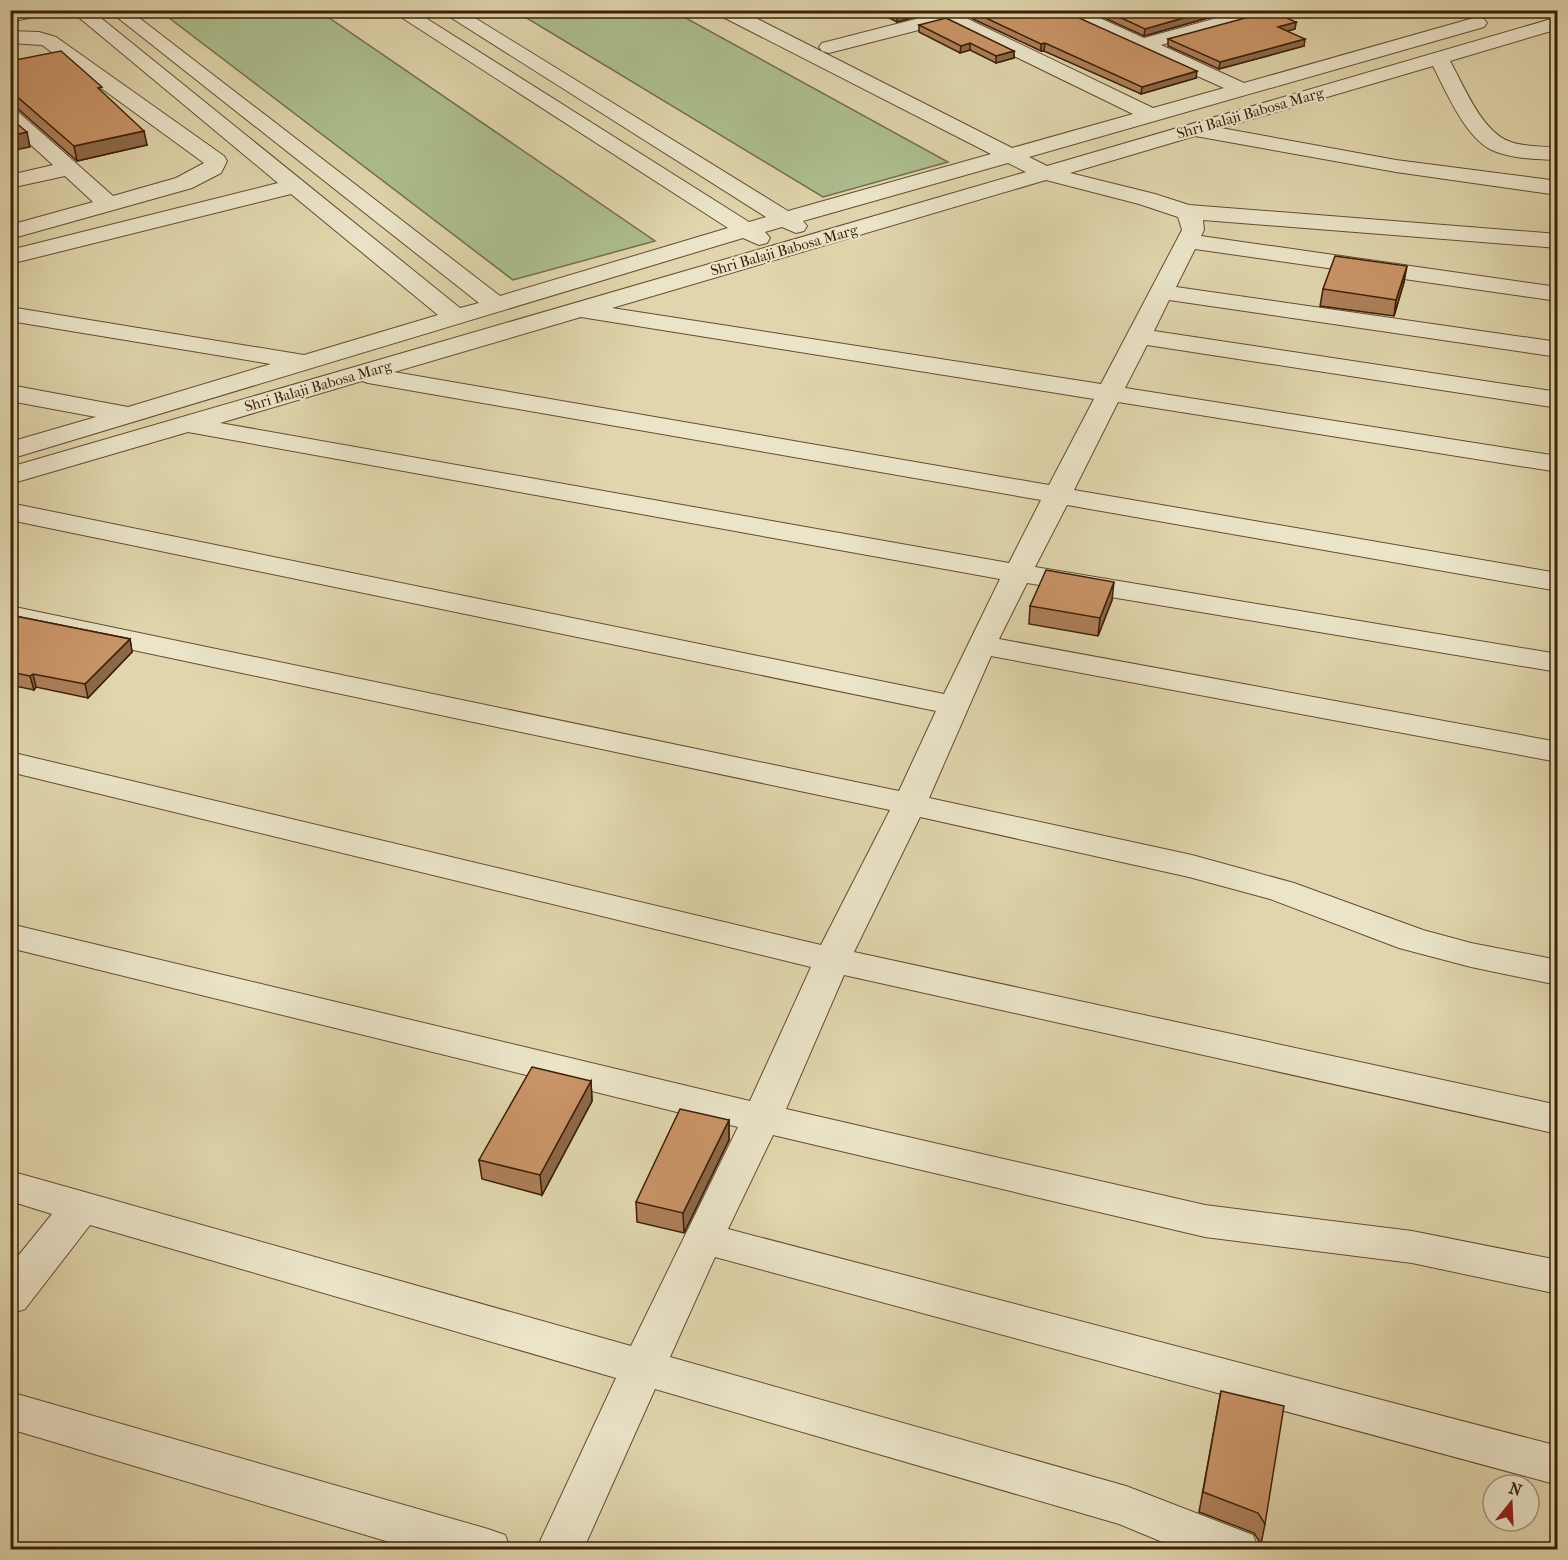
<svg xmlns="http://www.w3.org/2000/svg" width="1568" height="1560" viewBox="0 0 1568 1560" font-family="'IM FELL French Canon',serif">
	<rect width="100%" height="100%" fill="#e0d5ac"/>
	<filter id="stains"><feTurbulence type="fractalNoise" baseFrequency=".00333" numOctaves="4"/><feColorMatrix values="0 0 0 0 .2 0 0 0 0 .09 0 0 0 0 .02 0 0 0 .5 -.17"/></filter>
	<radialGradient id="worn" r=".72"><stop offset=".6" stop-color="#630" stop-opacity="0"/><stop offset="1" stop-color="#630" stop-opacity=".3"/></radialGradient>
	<!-- green -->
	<g fill="#adbe8e" stroke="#746e4b" stroke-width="1.5">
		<path d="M 160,11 L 319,11 L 655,241 L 513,280 Z"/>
		<path d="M 515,11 L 673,11 L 948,162 L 823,197 Z"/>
	</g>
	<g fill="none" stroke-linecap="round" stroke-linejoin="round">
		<!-- minor casing -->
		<g stroke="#654c31" stroke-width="2">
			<g id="minor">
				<path d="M 10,10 L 49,10 L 47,14 L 10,22 Z"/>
				<path d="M 70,10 L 91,10 L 460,308 L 479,303 L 108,10 L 129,10 L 500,296 L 728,228 L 390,10 L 413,10 L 749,222 L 766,217 L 439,10 L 462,10 L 788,211 L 991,154 L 717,14 L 715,10 L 740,10 L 1012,148 L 1133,114 L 946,23 L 829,53 L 822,51 L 819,47 L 822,43 L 951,10 L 976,10 L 975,16 L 966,18 L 1153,108 L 1224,88 L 1079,23 L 1077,19 L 1079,15 L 1093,15 L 1144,38 L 1246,10 L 1278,10 L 1276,14 L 1161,45 L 1244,83 L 1477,17 L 1484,19 L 1487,23 L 1484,27 L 1029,157 L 1047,166 L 1558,17 L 1558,29 L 1450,61 C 1464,86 1482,133 1511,142 C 1525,147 1542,146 1558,148 L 1558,160 C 1536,159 1514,159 1494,151 C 1466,140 1446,91 1433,66 L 1221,128 L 1396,160 L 1558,181 L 1558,195 L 1396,172 L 1195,136 L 1070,173 L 1155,194 L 1189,205 L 1558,234 L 1558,248 L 1203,220 L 1204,230 L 1201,236 L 1558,287 L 1558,301 L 1195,249 L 1176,287 L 1558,342 L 1558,357 L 1169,300 L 1154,331 L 1558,392 L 1558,408 L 1147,345 L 1125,388 L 1558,456 L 1558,472 L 1118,402 L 1074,490 L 1558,573 L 1558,591 L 1067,505 L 1035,567 L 1558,654 L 1558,672 L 1027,583 L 999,639 L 1558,742 L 1558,762 L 991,656 L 929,798 L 1192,855 L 1294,883 L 1423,930 L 1471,943 L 1558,960 L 1558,985 L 1471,967 L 1399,948 L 1270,899 L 1189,877 L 920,817 L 854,952 L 1558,1105 L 1558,1134 L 844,975 L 786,1109 L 1205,1205 L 1412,1231 L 1558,1260 L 1558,1294 L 1412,1263 L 1205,1237 L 773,1135 L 728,1229 L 1558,1446 L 1558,1485 L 715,1257 L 670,1357 L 1126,1486 L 1253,1535 L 1259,1550 L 1182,1550 L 1119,1524 L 655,1389 L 583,1550 L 536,1550 L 616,1378 L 90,1225 L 25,1309 L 10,1314 L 10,1266 L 52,1214 L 10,1201 L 10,1171 L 631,1346 L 738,1127 L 10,948 L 10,924 L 750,1101 L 811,967 L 10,772 L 10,752 L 821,945 L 890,810 L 10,624 L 10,606 L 899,791 L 936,711 L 10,520 L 10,503 L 944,694 L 1000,579 L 188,432 L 10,484 L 10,467 L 1026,172 L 1008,163 L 803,221 L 807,226 L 804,231 L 796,233 L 782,227 L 765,232 L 770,238 L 767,243 L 759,245 L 743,238 L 10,459 L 10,442 L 96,417 L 10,401 L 10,385 L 128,407 L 271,364 L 10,321 L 10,307 L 304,355 L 438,315 L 291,194 L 10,264 L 10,250 L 278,183 ZM 1046,180 L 1139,204 L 1178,217 L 1182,230 L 1101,384 L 612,308 ZM 581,317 L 587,318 L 1094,399 L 1049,485 L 394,372 ZM 362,381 L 368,383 L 1041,500 L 1009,563 L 220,423 Z"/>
				<path d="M 10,31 L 39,32 L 56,37 L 224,156 L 227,161 L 221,173 L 192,188 L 10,239 L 10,225 L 93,202 L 65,176 L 10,188 L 10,175 L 53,165 L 10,126 L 10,109 L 17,111 L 113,196 L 176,178 L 204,163 L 42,45 L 10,43 Z"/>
				<path d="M 10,1392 L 488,1529 L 505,1535 L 511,1550 L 416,1550 L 10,1429 Z"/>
			</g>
		</g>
		<!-- minor -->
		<use href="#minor" fill="#ebe4c9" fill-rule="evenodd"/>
	</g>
	<!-- wall -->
	<g fill="#ad7f59" stroke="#3c1f08" stroke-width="1.5">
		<path d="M 874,10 L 940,10 L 897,22 Z"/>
		<path d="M 976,10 L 1236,10 L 1144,36 L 1094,13 L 1077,14 L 1079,18 L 1196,78 L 1141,94 L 1044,51 L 1041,51 L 973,19 L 973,12 Z"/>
		<path d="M 1296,22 L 1295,29 L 1288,31 L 1304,46 L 1219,69 L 1168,46 L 1168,39 Z"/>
		<path d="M 919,25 L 1014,51 L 1014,58 L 996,63 L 970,50 L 960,53 L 919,32 Z"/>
		<path d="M 10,61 L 103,94 L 147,145 L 77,161 L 18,109 L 11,107 Z"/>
		<path d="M 1404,282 L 1394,316 L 1320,306 L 1323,289 Z"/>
		<path d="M 1112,600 L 1098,636 L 1029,624 L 1030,606 Z"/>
		<path d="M 10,615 L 130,639 L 132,652 L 88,698 L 36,687 L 34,690 L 10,685 Z"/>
		<path d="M 591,1081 L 592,1101 L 542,1195 L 482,1179 L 479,1160 Z"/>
		<path d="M 729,1120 L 729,1140 L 684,1233 L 637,1222 L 636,1202 Z"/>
		<path d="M 1221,1391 L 1265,1524 L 1261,1544 L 1254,1533 L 1199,1512 Z"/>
	</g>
	<!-- shaded-wall -->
	<g fill="#8d6848" stroke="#3c1f08" stroke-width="1.5">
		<path d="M 913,10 L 940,10 L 897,22 L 897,15 Z"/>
		<path d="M 1211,10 L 1236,10 L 1144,36 L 1145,29 Z"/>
		<path d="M 1296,22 L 1295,29 L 1277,34 L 1278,27 Z"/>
		<path d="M 1305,39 L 1304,46 L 1219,69 L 1220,62 Z"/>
		<path d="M 970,43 L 970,50 L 960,53 L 961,46 Z"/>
		<path d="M 1045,43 L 1044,51 L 1041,51 L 1041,44 Z"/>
		<path d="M 1014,51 L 1014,58 L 996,63 L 996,56 Z"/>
		<path d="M 1197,71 L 1196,78 L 1141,94 L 1142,87 Z"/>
		<path d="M 144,131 L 147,145 L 77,161 L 74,146 Z"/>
		<path d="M 27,132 L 30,147 L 10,151 L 10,136 Z"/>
		<path d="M 1407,266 L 1404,282 L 1394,316 L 1396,300 Z"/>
		<path d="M 1114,582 L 1112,600 L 1098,636 L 1100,618 Z"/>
		<path d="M 130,639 L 132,652 L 88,698 L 85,684 Z"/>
		<path d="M 33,674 L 36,687 L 34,690 L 30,676 Z"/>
		<path d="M 591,1081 L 592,1101 L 542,1195 L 540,1175 Z"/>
		<path d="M 729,1120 L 729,1140 L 684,1233 L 683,1213 Z"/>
	</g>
	<!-- building -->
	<g fill="#c99467" stroke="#3c1f08" stroke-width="1.5">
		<path d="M 888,10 L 913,10 L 897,15 Z"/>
		<path d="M 976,10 L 1076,10 L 1076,13 L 1079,18 L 1197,71 L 1142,87 L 1045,43 L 1041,44 L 973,12 Z"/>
		<path d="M 1104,10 L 1211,10 L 1145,29 Z"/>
		<path d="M 1271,11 L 1296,22 L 1278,27 L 1305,39 L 1220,62 L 1168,39 Z"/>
		<path d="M 946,18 L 1014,51 L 996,56 L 970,43 L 961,46 L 919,25 Z"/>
		<path d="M 61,51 L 102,87 L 98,88 L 144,131 L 74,146 L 15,95 L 10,93 L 10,61 Z"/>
		<path d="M 10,118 L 27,132 L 10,136 Z"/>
		<path d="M 1335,256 L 1407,266 L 1396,300 L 1323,289 Z"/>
		<path d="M 1046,570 L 1114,582 L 1100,618 L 1030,606 Z"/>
		<path d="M 10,615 L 130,639 L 85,684 L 33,674 L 30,676 L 10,672 Z"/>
		<path d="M 532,1067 L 591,1081 L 540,1175 L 479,1160 Z"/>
		<path d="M 680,1109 L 729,1120 L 683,1213 L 636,1202 Z"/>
		<path d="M 1221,1391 L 1284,1406 L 1265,1524 L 1258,1513 L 1203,1492 Z"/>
	</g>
	<g text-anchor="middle" stroke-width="4.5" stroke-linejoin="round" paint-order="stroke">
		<!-- far-street labels -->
		<g font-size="15" fill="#3c1f08" stroke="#ebe4c9">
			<text transform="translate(1250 113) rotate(-16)" y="5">Shri Balaji Babosa Marg</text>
			<text transform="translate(784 250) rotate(-16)" y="5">Shri Balaji Babosa Marg</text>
			<text transform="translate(318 386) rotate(-16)" y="5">Shri Balaji Babosa Marg</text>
		</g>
	</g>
	<!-- margin -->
	<rect width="1568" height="1560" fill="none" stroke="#e0d5ac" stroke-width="36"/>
	<rect x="12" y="12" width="1544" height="1536" fill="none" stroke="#3c1f08" stroke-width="3"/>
	<rect x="18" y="18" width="1532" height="1524" fill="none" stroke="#3c1f08" stroke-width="1.5"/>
	<!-- north arrow -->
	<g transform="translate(1511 1503) rotate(18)"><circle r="28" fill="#ebe4c9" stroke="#a5957c" stroke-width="1.5"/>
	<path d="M0-4.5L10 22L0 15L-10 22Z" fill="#8f2418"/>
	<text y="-9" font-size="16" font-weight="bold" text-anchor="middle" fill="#3c1f08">N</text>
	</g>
	<rect width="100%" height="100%" filter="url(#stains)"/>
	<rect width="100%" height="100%" fill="url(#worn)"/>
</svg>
